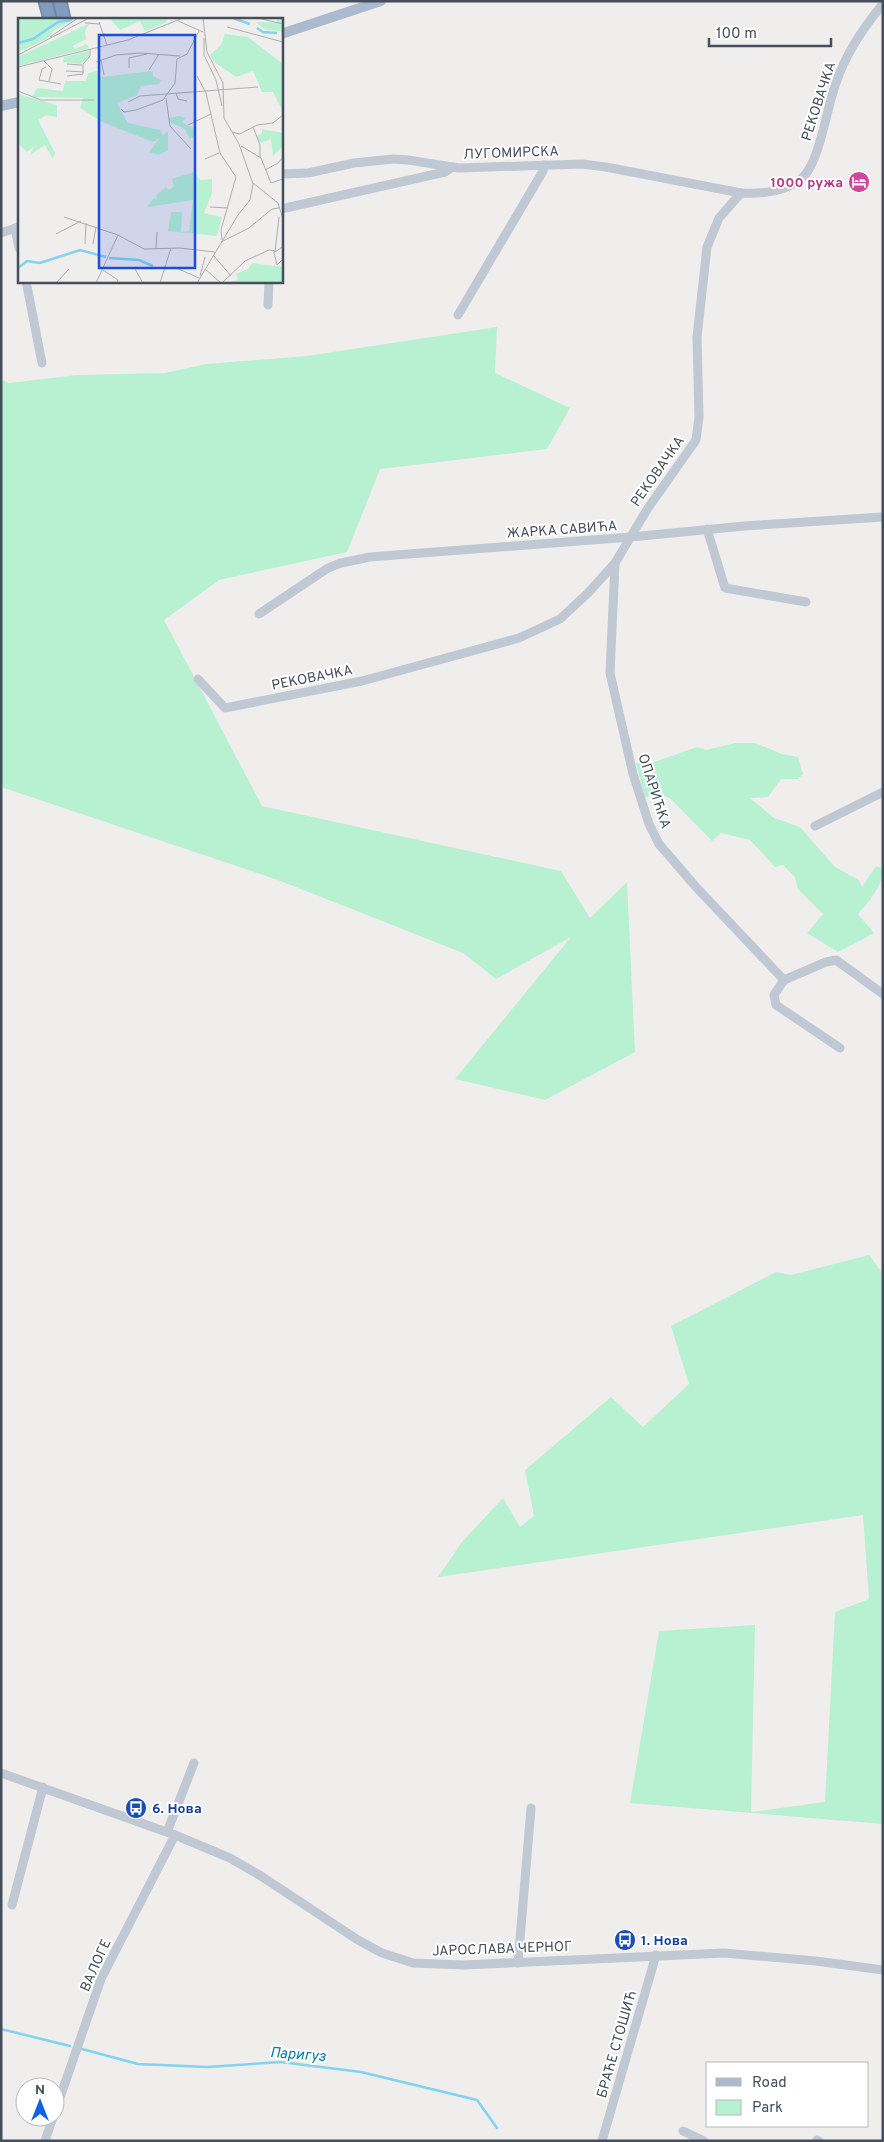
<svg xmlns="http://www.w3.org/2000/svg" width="884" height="2142" viewBox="0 0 884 2142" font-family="Overpass,sans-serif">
	<rect width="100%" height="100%" fill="#f0eded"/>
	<!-- green -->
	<g fill="#b8f1d1">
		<path d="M 497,327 L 495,373 L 570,408 L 547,449 L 380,469 L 347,552 L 219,580 L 164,620 L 262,806 L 561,871 L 590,918 L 627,882 L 635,1052 L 545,1100 L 455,1079 L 571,937 L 496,979 L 463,953 L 278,880 L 1,787 L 1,379 L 9,383 L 77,375 L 165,373 L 206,364 L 307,356 Z"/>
		<path d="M 736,743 L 755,743 L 782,754 L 798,757 L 803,774 L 798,779 L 781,779 L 768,797 L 750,798 L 774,818 L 800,827 L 835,867 L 859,880 L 862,887 L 876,866 L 883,869 C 883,886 868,903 858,914 L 874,933 L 838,952 L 807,933 L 823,914 L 798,889 L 795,877 L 783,865 L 775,867 L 750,840 L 721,833 L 712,841 L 671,799 L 657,792 L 645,798 L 636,763 L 654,762 L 697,747 L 706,750 Z"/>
		<path d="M 869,1255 L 883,1274 L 883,1824 L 630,1803 L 659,1631 L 755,1625 L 751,1812 L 825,1802 L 835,1612 L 869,1599 L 863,1515 L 438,1577 L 462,1542 L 503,1498 L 520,1527 L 534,1516 L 525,1470 L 611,1397 L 643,1427 L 689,1384 L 671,1326 L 776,1272 L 791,1275 Z"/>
	</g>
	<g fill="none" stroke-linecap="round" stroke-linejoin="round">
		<!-- stream -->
		<g stroke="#82d3f0" stroke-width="2.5">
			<path d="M 1,2029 L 70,2046"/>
			<path d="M 82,2049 L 138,2064 L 208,2067 L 281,2062 L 361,2072 L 477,2100 L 497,2128"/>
		</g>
		<!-- highway casing -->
		<g stroke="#6d87ab" stroke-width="15">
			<g id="highway">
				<path d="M 45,1 L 50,19"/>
				<path d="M 60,1 L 64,19"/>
			</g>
		</g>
		<!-- minor -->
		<g stroke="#bfc8d3" stroke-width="9">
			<path d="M 281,174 L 308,173 L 354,163 L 393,159 L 408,160 L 459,168 L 582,164 L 606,167 L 741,193"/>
			<path d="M 281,209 L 445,172 L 452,167"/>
			<path d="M 15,228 L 19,248"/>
			<path d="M 1,233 L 19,227"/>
			<path d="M 26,281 L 42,363"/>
			<path d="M 268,305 L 269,281"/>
			<path d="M 458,315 L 543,171 L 544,165"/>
			<path d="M 707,529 L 725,588 L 806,602"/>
			<path d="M 615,563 L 610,673 L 633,774 L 649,824 L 659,844 L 696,887 L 784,980"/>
			<path d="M 259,614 L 328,568 L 341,563 L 370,557 L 631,537 L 744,526 L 883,517"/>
			<path d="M 198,679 L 225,708 L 362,681 L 519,638 L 560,619 L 588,593 L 615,563 L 648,508 L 696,440 L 699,417 L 697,337 L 707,247 L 719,218 L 741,193 C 762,194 787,192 803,177 C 820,161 827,106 836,83 C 846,53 863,28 883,4"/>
			<path d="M 815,826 L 883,792"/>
			<path d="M 840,1048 L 776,1005 L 774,995 L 784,980 L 826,962 L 836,960 L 883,994"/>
			<path d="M 1,1773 L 175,1835 L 230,1858 L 261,1876 L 358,1940 L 382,1953 L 413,1963 L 464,1965 L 724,1953 L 816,1961 L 883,1970"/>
			<path d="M 167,1832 L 194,1763"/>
			<path d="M 12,1905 L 43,1787"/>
			<path d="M 518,1963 L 531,1808"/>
			<path d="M 55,2112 L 101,1979 L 175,1835"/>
			<path d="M 683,2131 L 704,2141"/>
			<path d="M 817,2140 L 819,2141"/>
			<path d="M 45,2141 L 53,2117"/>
			<path d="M 602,2141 L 656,1955"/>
		</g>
		<!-- major -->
		<g stroke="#abbace" stroke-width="10">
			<path d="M 281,34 L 381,1"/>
			<path d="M 1,106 L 19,102"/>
		</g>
		<!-- highway -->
		<use href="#highway" stroke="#829cbf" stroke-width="12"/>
	</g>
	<!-- icons -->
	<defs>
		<g id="hotel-disc" transform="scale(1.125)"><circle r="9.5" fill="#d1479c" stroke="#fff"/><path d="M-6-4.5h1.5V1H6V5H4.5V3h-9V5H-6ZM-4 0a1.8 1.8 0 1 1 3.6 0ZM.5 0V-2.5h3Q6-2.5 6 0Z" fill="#fff"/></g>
		<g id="bus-disc" transform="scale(1.125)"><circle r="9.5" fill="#1a4fb4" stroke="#fff"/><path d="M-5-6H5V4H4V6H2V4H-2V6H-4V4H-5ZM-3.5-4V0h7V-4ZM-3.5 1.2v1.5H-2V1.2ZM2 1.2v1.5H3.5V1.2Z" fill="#fff"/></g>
	</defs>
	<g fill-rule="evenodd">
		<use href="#hotel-disc" x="859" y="182"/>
		<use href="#bus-disc" x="136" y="1808"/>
		<use href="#bus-disc" x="625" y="1940"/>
	</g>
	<g text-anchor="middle" stroke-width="4" stroke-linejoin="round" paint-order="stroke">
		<!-- street labels -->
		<g font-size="14" fill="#444f5b" stroke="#fff">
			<text transform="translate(818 101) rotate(-72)" y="5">РЕКОВАЧКА</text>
			<text transform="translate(511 152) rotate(-2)" y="5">ЛУГОМИРСКА</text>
			<text transform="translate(657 471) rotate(-55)" y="5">РЕКОВАЧКА</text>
			<text transform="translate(562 529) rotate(-4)" y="5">ЖАРКА САВИЋА</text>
			<text transform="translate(312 677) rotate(-11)" y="5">РЕКОВАЧКА</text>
			<text transform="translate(655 791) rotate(72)" y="5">ОПАРИЋКА</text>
			<text transform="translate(502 1948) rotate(-2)" y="5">ЈАРОСЛАВА ЧЕРНОГ</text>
			<text transform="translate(95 1965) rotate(-66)" y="5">ВАЛОГЕ</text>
			<text transform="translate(616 2044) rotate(-74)" y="5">БРАЋЕ СТОШИЋ</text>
		</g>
		<!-- hotel labels -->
		<g font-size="14" font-weight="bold" fill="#b23c85" stroke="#fff" text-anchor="end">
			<text x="843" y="187">1000 ружа</text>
		</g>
		<!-- transit labels -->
		<g font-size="14" font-weight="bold" fill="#164399" stroke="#fff" text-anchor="start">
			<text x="152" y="1813">6. Нова</text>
			<text x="641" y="1945">1. Нова</text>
		</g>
		<!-- water labels -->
		<g font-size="15" font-style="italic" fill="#067ba6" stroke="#fff">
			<text transform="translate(298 2054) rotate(4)" y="5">Паригуз</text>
		</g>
	</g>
	<!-- overview -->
	<g transform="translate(18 18)">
		<rect width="265" height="265" fill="#f0eded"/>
		<path d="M 0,0 L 51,1 L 58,0 L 35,13 L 29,21 L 0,34 ZM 96,0 L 147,0 L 149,4 L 127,13 L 122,3 L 102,12 L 93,2 ZM 259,0 L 265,0 L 265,14 L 246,11 L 238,4 L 259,5 ZM 72,5 L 67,13 L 68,21 L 55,28 L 57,31 L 69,26 L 71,30 L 0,48 L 0,39 ZM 207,16 L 230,19 L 265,46 L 265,94 L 255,74 L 244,74 L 235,53 L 218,59 L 196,44 L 192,37 L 203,27 ZM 71,33 L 71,38 L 63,46 L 45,44 L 46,39 ZM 79,53 L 83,59 L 135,53 L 135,58 L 143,62 L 141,66 L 123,68 L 119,77 L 99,85 L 110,105 L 142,112 L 145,117 L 150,113 L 150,132 L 141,137 L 131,134 L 142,120 L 135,124 L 82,103 L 62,90 L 65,80 L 14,79 L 19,70 L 45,73 L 47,63 L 68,63 L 70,55 ZM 0,76 L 39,87 L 39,99 L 28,97 L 20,102 L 37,135 L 35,141 L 27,127 L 12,137 L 16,128 L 9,134 L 0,125 ZM 161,98 L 168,100 L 164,104 L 178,112 L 176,119 L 172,121 L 167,111 L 151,104 L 151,100 ZM 244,111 L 265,115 L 265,128 L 255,138 L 253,121 L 242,125 L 238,119 L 244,115 ZM 176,154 L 182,162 L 194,161 L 194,175 L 186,195 L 204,199 L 199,218 L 150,213 L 153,194 L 164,194 L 163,214 L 171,213 L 175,182 L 129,189 L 136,180 L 139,182 L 138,177 L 148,169 L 151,172 L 156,168 L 154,161 ZM 234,245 L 265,249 L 265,265 L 207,265 L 220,262 L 218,256 L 230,251 Z" fill="#b8f1d1"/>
		<path fill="none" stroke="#82d3f0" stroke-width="2.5" d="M 215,0 L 232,6M 239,10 L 245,14 L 259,15M 0,25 L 15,21 L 40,4 L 54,2M 91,240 L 121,242 L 135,248M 0,250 L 9,243 L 22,245 L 62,232 L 88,239"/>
		<path fill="none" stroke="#abaeb3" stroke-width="1" d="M 240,0 L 265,6M 160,3 L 185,14M 81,4 L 89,27M 67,5 L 82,6M 209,9 L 265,24M 32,19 L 60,0M 186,20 L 186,37 L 198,62 L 204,88M 0,37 L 71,0M 83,42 L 86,57M 26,43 L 34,51 L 31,63M 78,44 L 98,37 L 122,35 L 162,38M 49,46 L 64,47M 0,49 L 110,22 L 165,0M 28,49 L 24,51 L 21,62 L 43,66M 111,50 L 111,40 L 129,36M 131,52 L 141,36M 48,53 L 66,54M 49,58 L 65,56 L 65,46 L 72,38 L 72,31M 179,58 L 188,75 L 202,135 L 218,159 L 203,212 L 204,222M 0,73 L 23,82 L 76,82M 158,75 L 160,81 L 169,83M 148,80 L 152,108 L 173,131M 110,84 L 122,78 L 240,69M 103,91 L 106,94 L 118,92 L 145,82 L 157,65 L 159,41 L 169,36 L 181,13M 170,107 L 193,96M 235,109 L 242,127 L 242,139M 214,114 L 222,116 L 239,107 L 255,105 L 265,97M 223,128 L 243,140 L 253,165 L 265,161M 187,141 L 201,135M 247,152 L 260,145 L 265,139M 235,165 L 260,185 L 265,201M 192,189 L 210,190M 46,199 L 100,217 L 126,231 L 162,230 L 197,234M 38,216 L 63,203M 203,224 L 231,210 L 254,191 L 261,190M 67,226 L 68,205M 75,226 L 78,209M 138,231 L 139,214M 256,234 L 259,247 L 265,241M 257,234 L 261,199M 196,238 L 213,258M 156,249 L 181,260M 117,251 L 125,265M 187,251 L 203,265M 85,252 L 100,262 L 99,265M 182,258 L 187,239M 38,265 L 51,251M 78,265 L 100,217M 142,265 L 153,230M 179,265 L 220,197 L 232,182 L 235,166 L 221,126 L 206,100 L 205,65 L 189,34 L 185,0M 204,265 L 227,243 L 251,232 L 259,233 L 265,228"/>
		<path fill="#1d4ed8" fill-opacity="0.15" stroke="#1d4ed8" stroke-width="2.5" d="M 81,17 L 177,17 L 177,250 L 81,250 Z"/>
		<rect width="265" height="265" fill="none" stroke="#444f5b" stroke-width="2.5"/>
	</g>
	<!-- border -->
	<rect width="884" height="2142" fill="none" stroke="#444f5b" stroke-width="5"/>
	<!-- legend -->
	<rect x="706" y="2062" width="162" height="65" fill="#ffffff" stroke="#b4b9bd"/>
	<rect x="716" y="2078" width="25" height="8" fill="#abbace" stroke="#b4b9bd"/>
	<text x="752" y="2087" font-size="15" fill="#444f5b">Road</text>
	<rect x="716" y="2100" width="25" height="15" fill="#b8f1d1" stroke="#b4b9bd"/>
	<text x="752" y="2112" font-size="15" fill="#444f5b">Park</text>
	<!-- north arrow -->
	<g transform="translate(40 2102)"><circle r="24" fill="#ffffff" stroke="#b4b9bd"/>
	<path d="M0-4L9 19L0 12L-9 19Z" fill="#0f61e7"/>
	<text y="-8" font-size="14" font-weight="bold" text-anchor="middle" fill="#444f5b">N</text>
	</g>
	<!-- scale -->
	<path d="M709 38v8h122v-8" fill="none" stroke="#444f5b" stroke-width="2.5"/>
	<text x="716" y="38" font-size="15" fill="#444f5b" stroke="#ffffff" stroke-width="4" paint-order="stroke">100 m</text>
</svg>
